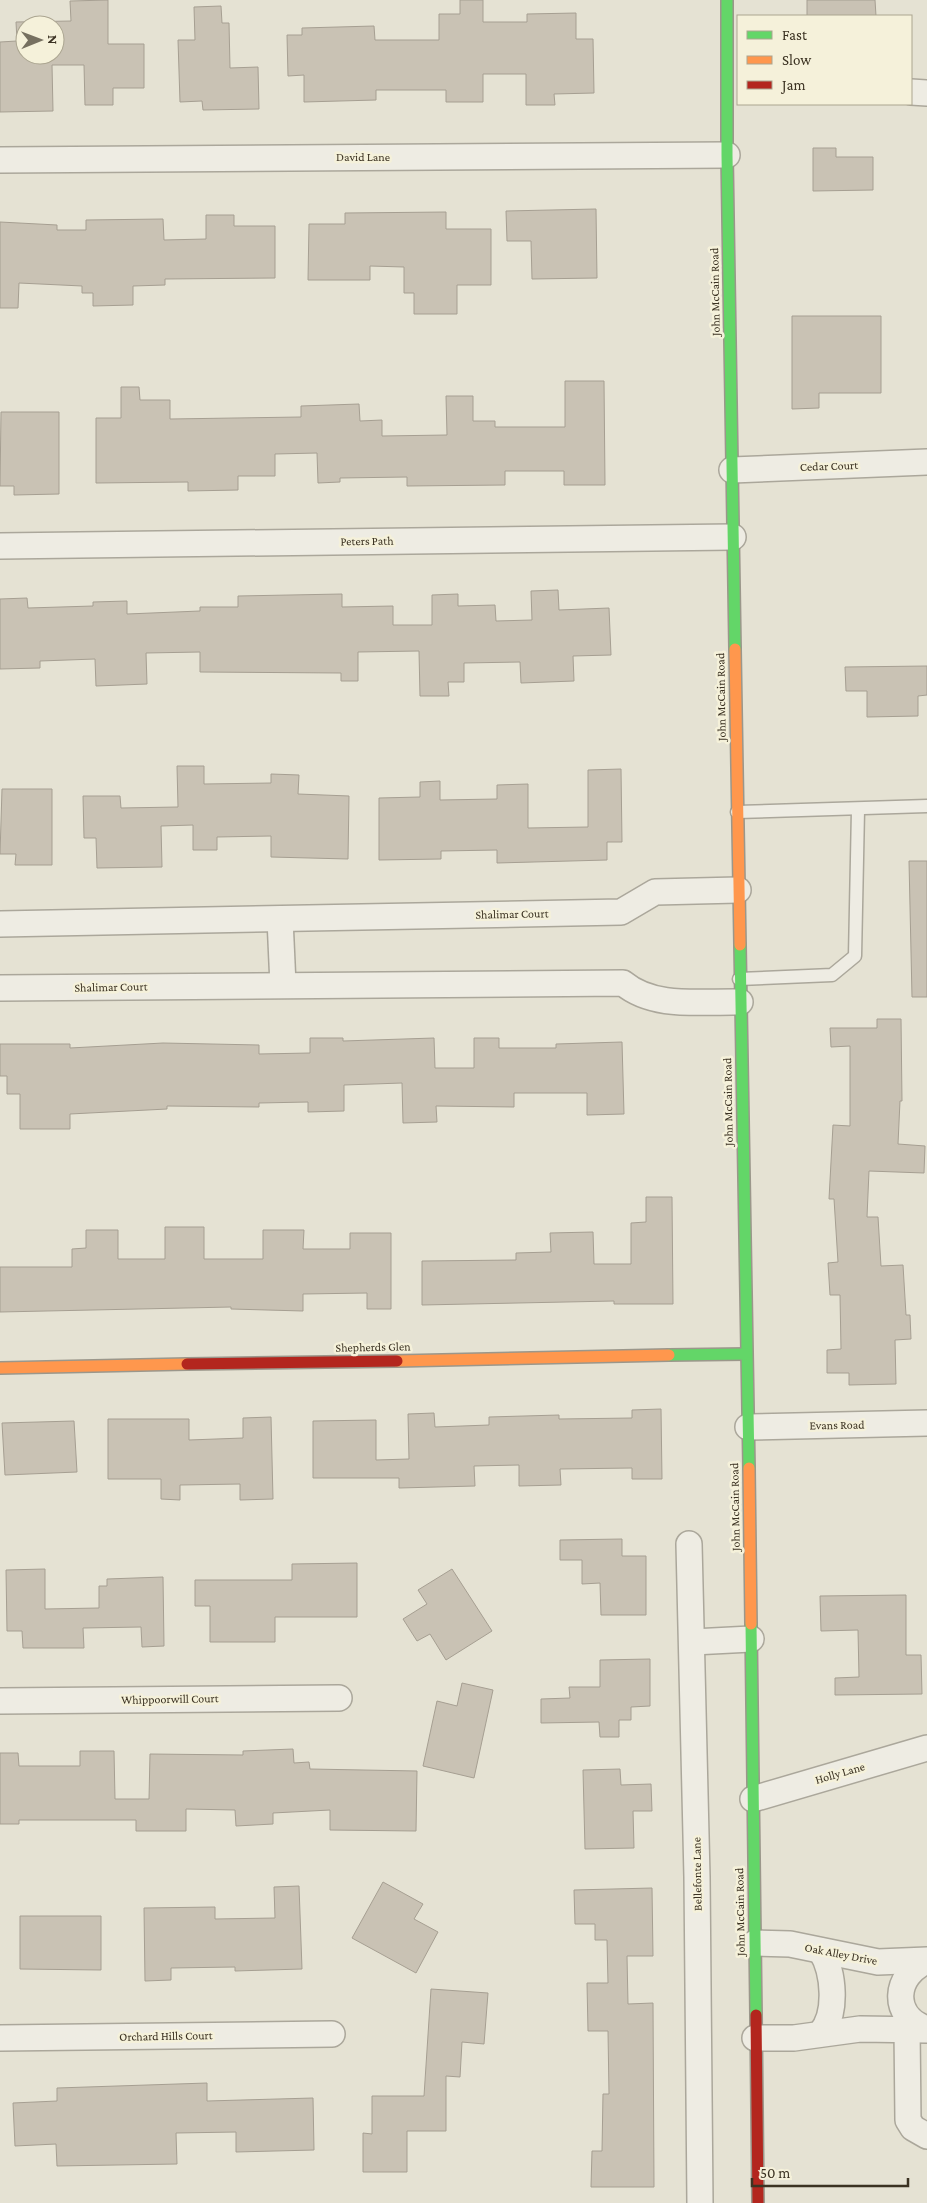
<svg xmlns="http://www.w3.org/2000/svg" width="927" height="2203" viewBox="0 0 927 2203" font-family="'Crimson Pro',serif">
	<rect width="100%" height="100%" fill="#e5e2d3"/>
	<!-- building -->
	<g fill="#c9c2b4" stroke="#a69f92" fill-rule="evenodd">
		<path d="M 108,0 L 108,44 L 144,44 L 144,88 L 113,88 L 113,105 L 85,105 L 84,65 L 52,65 L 53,111 L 0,112 L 0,42 L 17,41 L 16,22 L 71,21 L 70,1 ZM 25,25 L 55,25 L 55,55 L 25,55 Z"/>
		<path d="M 460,0 L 483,0 L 483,22 L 527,22 L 527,14 L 576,13 L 576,39 L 593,39 L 594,93 L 554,94 L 555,105 L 526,105 L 526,74 L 483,74 L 483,102 L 446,102 L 446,90 L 376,90 L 376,100 L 304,102 L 304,75 L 288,76 L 287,35 L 302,35 L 302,28 L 374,26 L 375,40 L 439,40 L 439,14 L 460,14 Z"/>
		<path d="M 807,0 L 875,0 L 876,16 L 807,16 Z"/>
		<path d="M 221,6 L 222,23 L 229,23 L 230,68 L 258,67 L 259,109 L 203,110 L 202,101 L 180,102 L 178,40 L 195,40 L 194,7 Z"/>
		<path d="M 813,148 L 836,148 L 836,157 L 873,157 L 873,190 L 813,191 Z"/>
		<path d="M 596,209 L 597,278 L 532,279 L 531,241 L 507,241 L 506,211 Z"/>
		<path d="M 446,212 L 446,229 L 491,229 L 491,285 L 457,285 L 457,314 L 414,314 L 414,293 L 404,293 L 404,267 L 370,266 L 370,280 L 308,280 L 309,224 L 345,224 L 345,213 Z"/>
		<path d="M 206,215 L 234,215 L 234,226 L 275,226 L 275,278 L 165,279 L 165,285 L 133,286 L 133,305 L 93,306 L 93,293 L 82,293 L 82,286 L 19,283 L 18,308 L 0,308 L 0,222 L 57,225 L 57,230 L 86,230 L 86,220 L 163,219 L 164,240 L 206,239 Z"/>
		<path d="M 792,316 L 881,316 L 881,393 L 819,393 L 819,408 L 792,409 Z"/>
		<path d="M 565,381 L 604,381 L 605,485 L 564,485 L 564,471 L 505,471 L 505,485 L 407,486 L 407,477 L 340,478 L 340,482 L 318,483 L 317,453 L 275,454 L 275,476 L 238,476 L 238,490 L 188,491 L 188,482 L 96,483 L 96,418 L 121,418 L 121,387 L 139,387 L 140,400 L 170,400 L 170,419 L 301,417 L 301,406 L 359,404 L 360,421 L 382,420 L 382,436 L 447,435 L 446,396 L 473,396 L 473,421 L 495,421 L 495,427 L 565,427 Z"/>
		<path d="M 1,412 L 59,412 L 59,494 L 14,495 L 14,486 L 0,486 Z"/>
		<path d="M 558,590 L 559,610 L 609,608 L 611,655 L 573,656 L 574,681 L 521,683 L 520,662 L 464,663 L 464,682 L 448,682 L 449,696 L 420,696 L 419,651 L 358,652 L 358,681 L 341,681 L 341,673 L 200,672 L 200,652 L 146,653 L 147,684 L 96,686 L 95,659 L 40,661 L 40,668 L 0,669 L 0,599 L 27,598 L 28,608 L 93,606 L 93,602 L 127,601 L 127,614 L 200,611 L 200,607 L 238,607 L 238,596 L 342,594 L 342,607 L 393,606 L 393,625 L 432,625 L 432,595 L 458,594 L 458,606 L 495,605 L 496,621 L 532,620 L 531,591 Z"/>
		<path d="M 927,666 L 927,695 L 918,696 L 918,716 L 867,717 L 867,691 L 846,691 L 845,667 Z"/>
		<path d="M 177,766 L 204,766 L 204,784 L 271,783 L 271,774 L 299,775 L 298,794 L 349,796 L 348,859 L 271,857 L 271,836 L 217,837 L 217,850 L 193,850 L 193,825 L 161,826 L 162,867 L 97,868 L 96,838 L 84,838 L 83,796 L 120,796 L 121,808 L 178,807 Z"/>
		<path d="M 621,769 L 622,842 L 607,842 L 607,860 L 497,863 L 497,850 L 441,851 L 441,859 L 379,860 L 379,798 L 420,797 L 420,782 L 440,781 L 440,800 L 497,799 L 497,785 L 528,784 L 528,828 L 588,827 L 588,770 Z"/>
		<path d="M 2,789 L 52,789 L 52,865 L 15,865 L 16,854 L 0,854 Z"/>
		<path d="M 909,861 L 927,861 L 927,997 L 912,997 Z"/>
		<path d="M 877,1019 L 901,1019 L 902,1101 L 900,1101 L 898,1144 L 925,1146 L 924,1173 L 869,1171 L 867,1217 L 878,1217 L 881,1266 L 903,1265 L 906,1315 L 910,1315 L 911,1339 L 895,1340 L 896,1384 L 849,1385 L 849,1373 L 827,1373 L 827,1350 L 841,1349 L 840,1295 L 830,1295 L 828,1263 L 838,1262 L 834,1199 L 829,1199 L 833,1125 L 850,1126 L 850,1046 L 831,1047 L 830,1028 L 877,1028 Z"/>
		<path d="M 310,1038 L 343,1038 L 343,1041 L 434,1038 L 435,1068 L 474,1068 L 474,1038 L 499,1038 L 499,1048 L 556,1048 L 556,1044 L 622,1042 L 624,1114 L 587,1115 L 587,1093 L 514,1093 L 514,1107 L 436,1106 L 437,1122 L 403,1123 L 402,1083 L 344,1085 L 344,1111 L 308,1112 L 308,1102 L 259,1103 L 259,1107 L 167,1106 L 167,1109 L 70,1114 L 70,1129 L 20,1129 L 20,1094 L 7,1094 L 7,1076 L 0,1076 L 0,1044 L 70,1044 L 70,1048 L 163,1043 L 259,1045 L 259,1054 L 310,1053 Z"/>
		<path d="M 646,1197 L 672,1197 L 673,1304 L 614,1304 L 614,1301 L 422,1305 L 422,1261 L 516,1260 L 516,1253 L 551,1252 L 550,1233 L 593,1232 L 594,1264 L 631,1264 L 631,1223 L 646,1222 Z"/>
		<path d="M 165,1227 L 204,1227 L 204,1259 L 263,1259 L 263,1230 L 304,1230 L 303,1249 L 350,1249 L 350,1233 L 391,1233 L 391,1309 L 367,1309 L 367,1293 L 303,1294 L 303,1311 L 231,1309 L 231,1307 L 0,1312 L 0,1267 L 72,1267 L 72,1249 L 86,1248 L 86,1230 L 118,1230 L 118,1259 L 165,1259 Z"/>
		<path d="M 661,1409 L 662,1479 L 632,1479 L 632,1468 L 560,1469 L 561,1485 L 519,1486 L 519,1465 L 474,1466 L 475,1486 L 399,1488 L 399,1478 L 313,1478 L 313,1421 L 376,1420 L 376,1460 L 409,1459 L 408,1414 L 434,1413 L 435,1427 L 489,1425 L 489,1417 L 559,1415 L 559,1419 L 632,1418 L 632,1410 Z"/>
		<path d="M 271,1417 L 273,1499 L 240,1500 L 240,1484 L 180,1485 L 180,1500 L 161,1499 L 161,1479 L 108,1479 L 108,1419 L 189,1419 L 189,1440 L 243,1438 L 243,1418 Z"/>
		<path d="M 74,1421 L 77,1472 L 5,1475 L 2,1423 Z"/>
		<path d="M 622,1539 L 622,1556 L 646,1556 L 646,1615 L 601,1615 L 600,1583 L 582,1584 L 582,1560 L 560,1560 L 560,1540 Z"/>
		<path d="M 357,1563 L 357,1617 L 275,1617 L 275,1642 L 210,1642 L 210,1606 L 195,1606 L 195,1580 L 292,1580 L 292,1564 Z"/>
		<path d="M 45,1569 L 45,1609 L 99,1608 L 99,1586 L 107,1586 L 107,1579 L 163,1577 L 164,1646 L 142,1647 L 141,1627 L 83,1628 L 84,1648 L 23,1648 L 22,1631 L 7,1631 L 6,1570 Z"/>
		<path d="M 452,1569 L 492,1631 L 446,1660 L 430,1634 L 417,1641 L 403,1619 L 427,1604 L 418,1590 Z"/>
		<path d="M 906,1595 L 906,1655 L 921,1655 L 922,1694 L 835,1695 L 835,1678 L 859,1677 L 858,1630 L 821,1631 L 820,1596 Z"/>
		<path d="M 650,1659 L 650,1706 L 631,1707 L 631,1720 L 619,1720 L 619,1737 L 600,1737 L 599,1722 L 541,1723 L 541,1699 L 570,1698 L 569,1687 L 600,1687 L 600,1660 Z"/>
		<path d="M 462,1683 L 493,1690 L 474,1778 L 423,1766 L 437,1701 L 457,1706 Z"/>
		<path d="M 293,1749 L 294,1763 L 309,1762 L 310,1769 L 417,1771 L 416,1831 L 330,1830 L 330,1810 L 273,1813 L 273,1824 L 236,1826 L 235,1810 L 186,1809 L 186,1831 L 136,1831 L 136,1820 L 19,1820 L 19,1824 L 0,1824 L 0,1753 L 18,1753 L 19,1766 L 80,1766 L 80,1751 L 114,1751 L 115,1799 L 149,1799 L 150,1754 L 243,1755 L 243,1751 Z"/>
		<path d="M 620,1769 L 621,1785 L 651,1784 L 652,1811 L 633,1811 L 634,1848 L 585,1849 L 583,1770 Z"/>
		<path d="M 383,1882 L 423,1904 L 414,1919 L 438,1932 L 416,1973 L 352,1938 Z"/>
		<path d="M 299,1886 L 302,1969 L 235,1971 L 235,1967 L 171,1968 L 171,1980 L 145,1981 L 144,1908 L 215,1907 L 215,1919 L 275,1918 L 274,1887 Z"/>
		<path d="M 652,1888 L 653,1956 L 627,1956 L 628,2004 L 653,2003 L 654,2187 L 591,2187 L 592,2151 L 602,2151 L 603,2094 L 609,2094 L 608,2031 L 588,2031 L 587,1983 L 608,1983 L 607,1940 L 595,1940 L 595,1924 L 575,1924 L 574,1890 Z"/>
		<path d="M 20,1916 L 101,1916 L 101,1970 L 20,1969 Z"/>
		<path d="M 431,1989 L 488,1993 L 484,2044 L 462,2042 L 460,2077 L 446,2076 L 446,2131 L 407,2131 L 407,2172 L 363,2172 L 363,2133 L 372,2134 L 372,2096 L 424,2096 Z"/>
		<path d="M 207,2083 L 207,2101 L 313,2098 L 314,2150 L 236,2152 L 236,2132 L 176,2133 L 177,2164 L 57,2166 L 56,2144 L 15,2146 L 13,2103 L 57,2101 L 57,2088 Z"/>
	</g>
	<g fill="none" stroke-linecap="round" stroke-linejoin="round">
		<!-- lane casing -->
		<g stroke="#aba79b" stroke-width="15">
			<g id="lane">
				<path d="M 737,812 L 927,806"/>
				<path d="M 739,979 L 832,975 L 855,956 L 858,810"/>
			</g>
		</g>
		<!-- street casing -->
		<g stroke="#aba79b" stroke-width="28">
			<g id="street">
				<path d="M 911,92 L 927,93"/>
				<path d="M 0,160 L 727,155"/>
				<path d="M 732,470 L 927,462"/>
				<path d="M 0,546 L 733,537"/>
				<path d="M 280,919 L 283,985"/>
				<path d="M 0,924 L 621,912 L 655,892 L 738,890"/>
				<path d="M 0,988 L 623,983 C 654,1009 701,1001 740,1002"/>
				<path d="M 748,1427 L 927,1423"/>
				<path d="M 689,1544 L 697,1877 L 700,2203"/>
				<path d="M 693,1642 L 751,1639"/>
				<path d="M 0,1701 L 339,1698"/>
				<path d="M 753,1799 L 927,1748"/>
				<path d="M 755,1943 L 790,1944 L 878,1962 L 927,1960"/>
				<path d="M 927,1961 C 894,1975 890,2016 927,2029"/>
				<path d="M 907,2029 L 908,2120 L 913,2128 L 927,2136"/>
				<path d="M 820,2034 C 838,2014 834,1972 821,1951"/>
				<path d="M 0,2038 L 332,2034"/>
				<path d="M 755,2038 L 794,2038 L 860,2029 L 927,2030"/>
			</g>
		</g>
		<!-- fast casing -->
		<g stroke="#9b978b" stroke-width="14">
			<g id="fast">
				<path d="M 727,0 L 727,155 L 735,649"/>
				<path d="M 740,945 L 749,1468"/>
				<path d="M 669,1355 L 746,1354"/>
				<path d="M 751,1624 L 756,2015"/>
			</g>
		</g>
		<!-- slow casing -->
		<g stroke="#9b978b" stroke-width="14">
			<g id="slow">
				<path d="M 735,649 L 740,945"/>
				<path d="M 397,1361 L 669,1355"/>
				<path d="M 0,1368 L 187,1364"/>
				<path d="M 749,1468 L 751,1624"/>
			</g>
		</g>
		<!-- jam casing -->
		<g stroke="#9b978b" stroke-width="14">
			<g id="jam">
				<path d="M 187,1364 L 397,1361"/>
				<path d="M 756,2015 L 758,2203"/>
			</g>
		</g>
		<!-- lane -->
		<use href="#lane" stroke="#eeece3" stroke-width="12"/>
		<!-- street -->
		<use href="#street" stroke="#eeece3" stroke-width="25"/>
		<!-- fast -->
		<use href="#fast" stroke="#63d668" stroke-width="11"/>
		<!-- slow -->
		<use href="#slow" stroke="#ff974d" stroke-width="11"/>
		<!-- jam -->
		<use href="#jam" stroke="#b3261e" stroke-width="11"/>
	</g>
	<g text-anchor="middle" stroke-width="5" stroke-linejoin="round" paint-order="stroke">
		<!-- street labels -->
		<g font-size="12" fill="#3b3222" stroke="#f5f1da">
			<text x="363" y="161">David Lane</text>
			<text transform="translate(715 292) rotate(-91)" y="4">John McCain Road</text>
			<text transform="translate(829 466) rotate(-2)" y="4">Cedar Court</text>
			<text transform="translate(367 541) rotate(-1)" y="4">Peters Path</text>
			<text transform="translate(721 697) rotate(-91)" y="4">John McCain Road</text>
			<text transform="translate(512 914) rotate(-1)" y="4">Shalimar Court</text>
			<text transform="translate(111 987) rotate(-1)" y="4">Shalimar Court</text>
			<text transform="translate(728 1102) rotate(-91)" y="4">John McCain Road</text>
			<text transform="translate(373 1347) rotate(-1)" y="4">Shepherds Glen</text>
			<text transform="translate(837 1425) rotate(-1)" y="4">Evans Road</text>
			<text transform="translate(735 1507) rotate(-91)" y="4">John McCain Road</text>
			<text transform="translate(170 1699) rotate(-1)" y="4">Whippoorwill Court</text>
			<text transform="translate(840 1773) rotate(-16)" y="4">Holly Lane</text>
			<text transform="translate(697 1874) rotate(-91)" y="4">Bellefonte Lane</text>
			<text transform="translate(740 1912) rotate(-91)" y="4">John McCain Road</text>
			<text transform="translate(841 1954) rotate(11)" y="4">Oak Alley Drive</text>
			<text transform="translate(166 2036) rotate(-1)" y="4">Orchard Hills Court</text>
		</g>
	</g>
	<!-- legend -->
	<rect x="737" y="15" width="175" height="90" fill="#f5f1da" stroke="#aba590"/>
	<rect x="747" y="31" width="25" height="8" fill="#63d668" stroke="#aba590"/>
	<text x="782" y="40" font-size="15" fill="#3b3222">Fast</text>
	<rect x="747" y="56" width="25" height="8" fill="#ff974d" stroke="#aba590"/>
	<text x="782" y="65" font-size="15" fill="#3b3222">Slow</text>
	<rect x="747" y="81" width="25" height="8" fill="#b3261e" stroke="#aba590"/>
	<text x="782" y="90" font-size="15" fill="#3b3222">Jam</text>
	<!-- north arrow -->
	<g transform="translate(40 40) rotate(89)"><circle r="24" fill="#f5f1da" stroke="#aba590"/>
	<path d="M0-4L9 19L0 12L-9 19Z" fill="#767060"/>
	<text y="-8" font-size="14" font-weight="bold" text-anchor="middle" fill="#3b3222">N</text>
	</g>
	<!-- scale -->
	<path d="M752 2178v8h156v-8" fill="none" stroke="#3b3222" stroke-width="2.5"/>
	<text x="760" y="2178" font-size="15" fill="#3b3222" stroke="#f5f1da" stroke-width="4" paint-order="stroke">50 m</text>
</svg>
